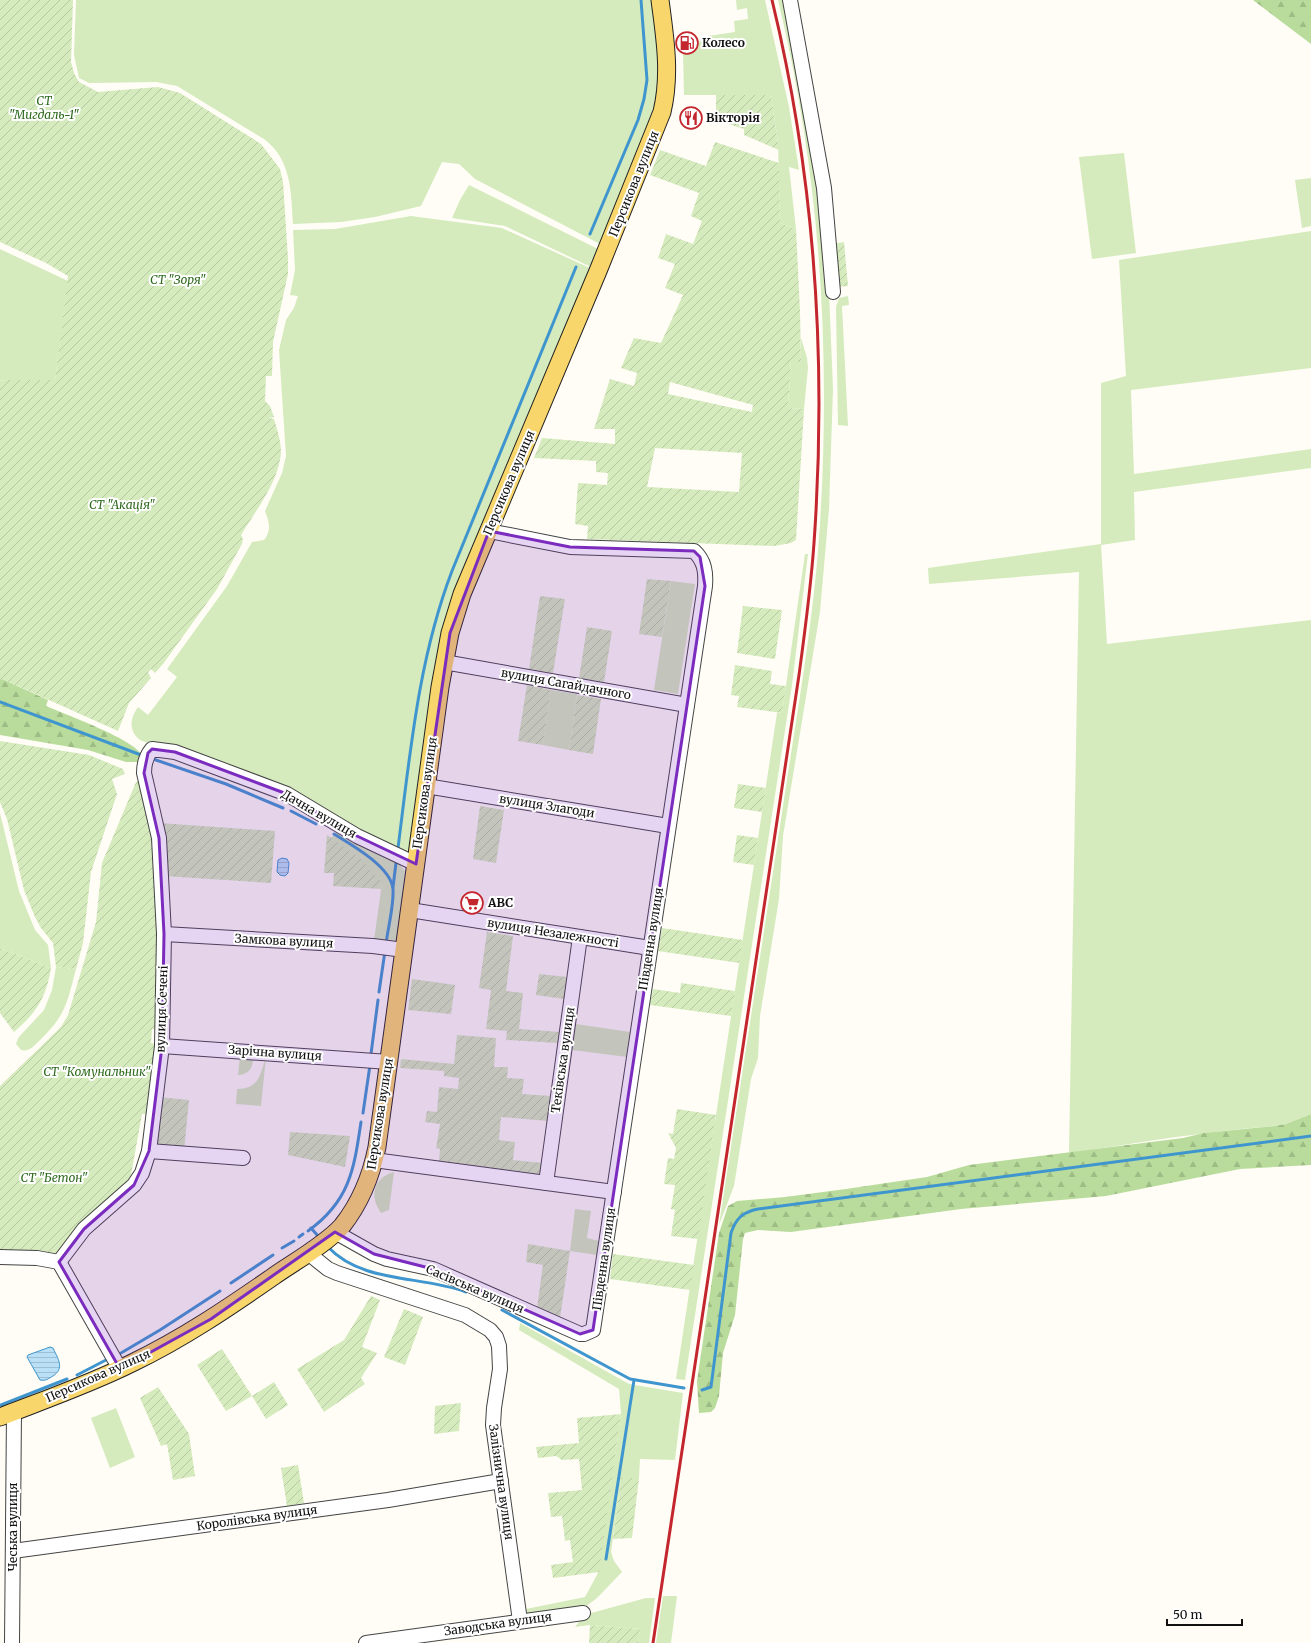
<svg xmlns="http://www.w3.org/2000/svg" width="1311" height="1643" viewBox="0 0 1311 1643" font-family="Merriweather,serif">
	<defs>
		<pattern id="forest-firs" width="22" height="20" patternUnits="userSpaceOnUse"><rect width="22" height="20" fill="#b9dc9c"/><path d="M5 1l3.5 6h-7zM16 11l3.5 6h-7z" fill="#9ebc85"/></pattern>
		<pattern id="garden-furrows" width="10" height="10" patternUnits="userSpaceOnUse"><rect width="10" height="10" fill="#d5ebbd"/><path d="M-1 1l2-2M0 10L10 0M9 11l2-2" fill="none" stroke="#b6c8a1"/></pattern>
		<pattern id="water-rules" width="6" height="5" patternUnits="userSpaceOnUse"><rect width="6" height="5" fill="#b9e0f7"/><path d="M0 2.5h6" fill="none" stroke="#9ebfd3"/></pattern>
	</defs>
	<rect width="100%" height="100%" fill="#fffdf5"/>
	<!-- grass -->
	<g fill="#d5ebbd">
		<path d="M 76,0 L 654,0 L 659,41 L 659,98 L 600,244 L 475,179 L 459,164 L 442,162 L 421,206 L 375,217 L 341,222 L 293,224 C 291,193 292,160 264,139 L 177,86 L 156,82 L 89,83 L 79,78 L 74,55 Z"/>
		<path d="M 736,0 L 765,0 L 789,107 L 799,170 L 789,167 L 796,229 L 780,223 L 778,142 L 771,95 L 684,95 L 683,53 L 708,36 L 735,32 L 734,21 L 748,19 L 747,8 L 737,10 Z"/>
		<path d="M 778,0 L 787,0 L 821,186 L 829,292 L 833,389 L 829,509 L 820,612 L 783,836 L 779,899 L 760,1016 L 758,1058 L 751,1079 L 734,1186 L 719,1225 C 740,1088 761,951 782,813 C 796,718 814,621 820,524 C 831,346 820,174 778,0 Z"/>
		<path d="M 1124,153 L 1136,253 L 1092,259 L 1079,157 Z"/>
		<path d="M 1311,178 L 1311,226 L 1302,228 L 1295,180 Z"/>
		<path d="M 469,185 L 598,249 L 591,267 L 505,226 L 452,218 L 460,200 Z"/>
		<path d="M 411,216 L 502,228 L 590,268 L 465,575 L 410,848 L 405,853 L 334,819 L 140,740 C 128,730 130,718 138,707 L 148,715 L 177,677 L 167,669 L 227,586 L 252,542 L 264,540 C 272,530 269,522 265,511 L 282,473 L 286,456 L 279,350 L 286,320 L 294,308 L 298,296 L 290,295 L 295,270 L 293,230 L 335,229 Z"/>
		<path d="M 1311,231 L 1311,368 L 1131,390 L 1134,474 L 1311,449 L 1311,468 L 1134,492 L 1135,540 L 1101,545 L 1107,644 L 1311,620 L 1311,1114 L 1286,1124 L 1275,1126 C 1206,1131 1138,1143 1069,1153 L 1079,572 L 929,584 L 928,568 L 1101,544 L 1101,383 L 1126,376 L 1119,260 Z"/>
		<path d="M 0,249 L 68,281 L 55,380 L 6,380 L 0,381 Z"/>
		<path d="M 848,296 L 849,305 L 842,306 L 848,426 L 838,425 L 836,307 L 839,298 Z"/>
		<path d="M 801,338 L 807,358 L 808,368 L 804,409 L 788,408 L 791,359 L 801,363 Z"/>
		<path d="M 805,554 L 808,554 L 792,685 L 685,1380 L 676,1379 L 777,713 L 782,713 Z"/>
		<path d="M 671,581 L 695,584 L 678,694 L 654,690 Z"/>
		<path d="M 551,690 L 577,694 L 569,750 L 543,745 Z"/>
		<path d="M 0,813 L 19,891 L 35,930 L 48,945 L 51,968 L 0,948 Z"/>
		<path d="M 339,830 L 400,865 L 405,871 L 398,938 L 395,942 L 374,940 L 382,883 L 331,838 L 336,832 Z"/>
		<path d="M 56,967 L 76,969 C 67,1003 66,1015 40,1040 C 34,1046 29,1052 21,1050 L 16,1044 L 18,1038 L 44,1010 L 52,990 Z"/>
		<path d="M 576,1024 L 630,1032 L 627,1057 L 572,1050 Z"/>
		<path d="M 240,1056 L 253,1059 C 253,1068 248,1075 238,1075 Z"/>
		<path d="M 266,1057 L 261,1106 L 236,1104 L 237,1089 C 259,1089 260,1075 266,1057 Z"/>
		<path d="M 394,1172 L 389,1210 L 381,1213 C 369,1196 373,1178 394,1172 Z"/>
		<path d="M 575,1209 L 591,1211 L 587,1238 L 599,1241 L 597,1255 L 570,1251 Z"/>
		<path d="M 520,1323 L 629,1384 L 683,1393 L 675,1460 L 640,1459 L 639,1478 L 621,1479 L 611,1552 L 614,1561 L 622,1572 L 597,1598 L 585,1607 L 528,1616 L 526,1609 L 585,1597 L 598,1573 L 621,1414 L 619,1389 L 519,1330 Z"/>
		<path d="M 116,1408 L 135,1457 L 110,1468 L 91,1418 Z"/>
		<path d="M 663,1596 L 677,1596 L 671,1643 L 656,1643 Z"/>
		<path d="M 646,1598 L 655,1598 L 649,1643 L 638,1643 L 640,1629 L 590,1625 L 575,1627 L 584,1615 Z"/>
	</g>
	<!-- forest -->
	<g fill="url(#forest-firs)">
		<path d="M 1253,0 L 1311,0 L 1311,44 Z"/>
		<path d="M 0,678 L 48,700 L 46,706 C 62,713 138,741 141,755 L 138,762 L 126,762 L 88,750 L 0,735 Z"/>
		<path d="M 1311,1114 L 1311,1165 L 1240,1169 L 1106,1196 L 961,1209 L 791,1232 L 758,1230 L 745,1233 L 743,1239 L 735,1315 L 723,1353 L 719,1396 L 715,1408 L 711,1412 L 699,1413 L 697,1381 L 719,1233 L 728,1206 L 737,1201 L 785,1197 L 846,1189 L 927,1177 L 969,1165 L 1183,1138 L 1204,1133 L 1275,1126 L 1286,1124 Z"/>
	</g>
	<!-- garden -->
	<g fill="url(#garden-furrows)" fill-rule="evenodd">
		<path d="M 0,0 L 73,0 L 71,62 L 74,73 L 79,82 L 98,92 L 158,87 L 180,93 L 261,144 L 280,169 L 283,182 L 288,258 L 288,274 L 273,342 L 272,376 L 266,376 L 265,401 L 270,406 L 274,417 L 269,418 L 274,419 C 277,429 281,441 281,452 C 279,482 256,510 241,535 L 243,539 L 242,544 L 217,589 L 163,664 L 155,673 L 151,669 L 148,672 L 151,678 L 129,703 L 118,731 L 0,678 L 0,381 L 6,380 L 55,380 L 68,276 L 46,263 L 0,242 Z"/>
		<path d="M 716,95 L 771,95 L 779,150 L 744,135 L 744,129 L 716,120 Z"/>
		<path d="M 715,142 L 779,163 L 780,223 L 796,229 L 800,311 L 801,363 L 791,360 L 788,408 L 804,409 L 796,540 L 791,543 L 774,546 L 587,539 L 588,526 L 575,524 L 578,483 L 607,485 L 608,473 L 596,472 L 596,461 L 534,458 L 542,438 L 615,444 L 615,429 L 594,429 L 610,379 L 634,386 L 637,373 L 621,368 L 634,338 L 661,343 L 683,295 L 665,288 L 675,264 L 658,258 L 666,234 L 693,244 L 702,221 L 691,216 L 699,193 L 650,175 L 660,150 L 706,166 ZM 670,382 L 753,405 L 752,412 L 668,394 ZM 655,448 L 742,453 L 739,492 L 647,487 Z"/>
		<path d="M 844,242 L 848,286 L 836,287 L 832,244 Z"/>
		<path d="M 647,579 L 671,581 L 662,637 L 639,634 Z"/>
		<path d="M 540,596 L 565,599 L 553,673 L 529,669 Z"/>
		<path d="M 743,606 L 782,610 L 775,659 L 737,653 Z"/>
		<path d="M 587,627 L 612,631 L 604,682 L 579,678 Z"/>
		<path d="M 735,665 L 772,671 L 770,684 L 786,686 L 782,713 L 737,707 L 739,696 L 731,695 Z"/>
		<path d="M 527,685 L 551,690 L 543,745 L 518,741 Z"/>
		<path d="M 577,695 L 601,699 L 593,754 L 569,750 Z"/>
		<path d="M 0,741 L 89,755 L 123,769 L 125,774 L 112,779 L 117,794 L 91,872 L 83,943 L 76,969 L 56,967 L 53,943 L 41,928 L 35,917 L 24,890 L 7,819 L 0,802 Z"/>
		<path d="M 139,781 L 153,830 L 158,904 L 156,1029 L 152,1029 L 151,1043 L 156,1044 L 151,1095 L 146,1114 L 142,1114 L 131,1175 L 125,1184 L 58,1252 L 53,1254 L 0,1254 L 0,1086 L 61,1027 L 68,1015 L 96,922 L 102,863 L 136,782 Z"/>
		<path d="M 738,784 L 766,788 L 762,812 L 734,808 Z"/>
		<path d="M 480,806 L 504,810 L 496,863 L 473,859 Z"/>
		<path d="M 159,823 L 275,831 L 271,883 L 164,876 Z"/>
		<path d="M 327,835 L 360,858 L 382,883 L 381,889 L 333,886 L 334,873 L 324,873 Z"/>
		<path d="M 737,835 L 758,838 L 754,865 L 733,862 Z"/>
		<path d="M 662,928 L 743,940 L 739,963 L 658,951 Z"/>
		<path d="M 487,932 L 513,936 L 506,991 L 523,993 L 519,1029 L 560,1032 L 558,1043 L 506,1040 L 507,1031 L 486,1029 L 491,990 L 479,988 Z"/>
		<path d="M 0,948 L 51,968 C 46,998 37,1012 14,1032 L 0,1013 Z"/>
		<path d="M 539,974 L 567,977 L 564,999 L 536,995 Z"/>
		<path d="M 412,979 L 455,985 L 451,1014 L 408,1010 Z"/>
		<path d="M 681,983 L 735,991 L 731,1016 L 650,1005 L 653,989 L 680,993 Z"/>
		<path d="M 457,1035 L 496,1038 L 494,1067 L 508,1067 L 507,1078 L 524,1079 L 522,1094 L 551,1096 L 548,1121 L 501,1117 L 499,1140 L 515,1142 L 513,1160 L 542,1163 L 540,1174 L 439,1161 L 440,1149 L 436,1148 L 440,1124 L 425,1122 L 427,1111 L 437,1112 L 439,1087 L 458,1089 L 459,1078 L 444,1076 L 444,1071 L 400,1068 L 401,1059 L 454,1064 Z"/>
		<path d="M 159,1097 L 189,1100 L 184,1151 L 153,1149 Z"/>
		<path d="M 677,1109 L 716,1115 L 698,1239 L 671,1236 L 675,1210 L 671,1209 L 675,1185 L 664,1184 L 668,1158 L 674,1159 L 676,1148 L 668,1133 L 673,1134 Z"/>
		<path d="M 290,1132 L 350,1136 L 345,1167 L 288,1155 Z"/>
		<path d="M 528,1244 L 570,1251 L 560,1318 L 537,1308 L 543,1265 L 526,1262 Z"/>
		<path d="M 613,1254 L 694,1265 L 690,1290 L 610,1279 Z"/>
		<path d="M 371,1296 L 380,1300 L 362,1347 L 377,1353 L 361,1378 L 365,1384 L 324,1412 L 297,1369 L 344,1340 Z"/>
		<path d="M 404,1309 L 423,1317 L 405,1365 L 384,1357 Z"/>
		<path d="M 222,1349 L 252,1396 L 274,1382 L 288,1405 L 266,1419 L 252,1396 L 226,1411 L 197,1365 Z"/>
		<path d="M 158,1387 L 189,1434 L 195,1476 L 173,1480 L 167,1444 L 161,1446 L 140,1398 Z"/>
		<path d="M 461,1403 L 459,1431 L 434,1434 L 435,1406 Z"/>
		<path d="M 621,1414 L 599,1572 L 553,1578 L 551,1565 L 573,1562 L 570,1540 L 565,1541 L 562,1516 L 551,1517 L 548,1493 L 582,1490 L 579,1459 L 562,1460 L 556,1456 L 538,1458 L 536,1447 L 579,1443 L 577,1418 Z"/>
		<path d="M 298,1465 L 304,1503 L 287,1506 L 281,1468 Z"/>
		<path d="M 621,1478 L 639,1478 L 632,1538 L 613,1539 Z"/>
		<path d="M 590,1625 L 640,1629 L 638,1643 L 589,1643 Z"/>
	</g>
	<!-- water -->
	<g fill="url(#water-rules)" stroke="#3f96cf">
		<path d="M 282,858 L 287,859 L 289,863 L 288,873 L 285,876 L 280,875 L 277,872 L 278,860 Z"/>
		<path d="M 50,1347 L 53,1348 C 58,1359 65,1368 53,1376 C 48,1379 46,1381 40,1380 L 27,1357 L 28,1355 Z"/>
	</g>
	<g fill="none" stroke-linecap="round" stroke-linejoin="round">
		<!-- stream -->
		<g stroke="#3f96cf" stroke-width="3">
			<path d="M 590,234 L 638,120 L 644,99 L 647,80 L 641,0"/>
			<path d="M 0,702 L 141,755"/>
			<path d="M 153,759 L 226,784 L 283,808"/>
			<path d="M 291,811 L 316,824"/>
			<path d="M 334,834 C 352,845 391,867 393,889 C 394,906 388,927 386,944"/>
			<path d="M 398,848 C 410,755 418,660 452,571 L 576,267"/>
			<path d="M 393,887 L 396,863"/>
			<path d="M 379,992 L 385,951"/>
			<path d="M 371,1054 L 378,1000"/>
			<path d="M 363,1113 L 370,1065"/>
			<path d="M 311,1228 L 318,1236"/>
			<path d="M 308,1231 C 350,1201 354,1169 361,1122"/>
			<path d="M 299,1237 L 303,1234"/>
			<path d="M 328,1247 C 363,1284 421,1275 466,1292"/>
			<path d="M 282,1248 L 294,1241"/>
			<path d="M 231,1283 L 273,1255"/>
			<path d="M 502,1310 L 630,1379 L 684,1388"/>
			<path d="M 121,1353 L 160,1330 L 220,1291"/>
			<path d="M 77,1375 L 106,1360"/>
			<path d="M 702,1390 L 711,1387 L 731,1233 C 736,1218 743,1212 758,1209 L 1311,1136"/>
			<path d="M 1,1405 L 67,1379"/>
			<path d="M 606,1559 L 634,1380"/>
		</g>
		<!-- minor casing -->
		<g stroke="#444" stroke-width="16">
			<g id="minor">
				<path d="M 790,0 L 824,188 L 833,292"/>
				<path d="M 444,662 L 687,705"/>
				<path d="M 426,786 L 668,826"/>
				<path d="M 410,910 L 650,948"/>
				<path d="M 164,934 L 373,946 L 404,950"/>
				<path d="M 162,1046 L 389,1062"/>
				<path d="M 149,1151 L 243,1158"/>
				<path d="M 374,1160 L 614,1192"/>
				<path d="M 546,1183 L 580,937"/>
				<path d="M 335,1232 L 374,1254 L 387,1259 L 433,1269 L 580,1334 L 584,1334 L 593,1330 L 705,586 C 706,573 705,561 694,551 L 570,547 L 489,531"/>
				<path d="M 308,1253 L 328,1269 L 337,1273 L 465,1315 L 490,1330 L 496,1337 L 499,1346 L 500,1369 L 494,1408 L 493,1425 L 520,1621"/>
				<path d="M 0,1257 L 37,1258 L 59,1262"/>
				<path d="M 59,1262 L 84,1229 L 134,1185 L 142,1173 L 149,1151 L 162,1046 L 164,934 L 159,838 L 144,773 C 144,764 146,756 152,749 L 175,752 L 287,794 L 357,836 L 416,864"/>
				<path d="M 59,1262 L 120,1369"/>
				<path d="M 13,1551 L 388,1500 L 501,1481"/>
				<path d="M 12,1643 L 14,1411"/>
				<path d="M 366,1643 L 583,1613"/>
			</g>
		</g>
		<!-- major casing -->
		<g stroke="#222" stroke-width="19">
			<path id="major" d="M 0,1417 C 44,1400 90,1384 132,1363 C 182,1339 228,1308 274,1276 C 294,1262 326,1244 342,1226 C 361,1202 371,1177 377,1147 L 440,687 L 450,633 L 462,594 L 598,271 L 662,112 C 671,74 665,38 660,0"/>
		</g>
		<!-- minor -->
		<use href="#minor" stroke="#fff" stroke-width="14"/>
		<!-- major -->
		<use href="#major" stroke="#f9d66b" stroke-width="17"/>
		<!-- rail -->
		<path stroke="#c4262e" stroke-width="3" d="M 653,1643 L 799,675 C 805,631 811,587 814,543 C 827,360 815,178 772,0"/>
	</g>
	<!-- marked area -->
	<path fill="#7b2cbf" fill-opacity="0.2" stroke="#7b2cbf" stroke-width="3" stroke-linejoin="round" d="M 489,531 L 570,547 L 694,551 L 700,557 L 705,586 L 593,1330 L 580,1334 L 433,1269 L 374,1254 L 335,1232 L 211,1319 L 120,1369 L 59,1262 L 84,1229 L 134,1185 L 149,1151 L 162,1046 L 164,934 L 159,838 L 144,773 L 148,753 L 152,749 L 175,752 L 287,794 L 357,836 L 416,864 L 450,633 Z"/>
	<!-- icons -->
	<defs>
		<g id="fuel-ring" transform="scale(1.15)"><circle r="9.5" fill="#fff" stroke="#c4262e" stroke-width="1.5"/><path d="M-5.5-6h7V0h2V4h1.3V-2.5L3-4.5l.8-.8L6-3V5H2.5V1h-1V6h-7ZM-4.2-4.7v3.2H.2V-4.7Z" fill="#c4262e"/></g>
		<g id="restaurant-ring" transform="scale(1.15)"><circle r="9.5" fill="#fff" stroke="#c4262e" stroke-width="1.5"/><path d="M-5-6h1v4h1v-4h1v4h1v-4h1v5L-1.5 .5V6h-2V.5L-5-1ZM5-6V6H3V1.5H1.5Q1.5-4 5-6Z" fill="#c4262e"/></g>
		<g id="supermarket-ring" transform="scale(1.15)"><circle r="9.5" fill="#fff" stroke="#c4262e" stroke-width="1.5"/><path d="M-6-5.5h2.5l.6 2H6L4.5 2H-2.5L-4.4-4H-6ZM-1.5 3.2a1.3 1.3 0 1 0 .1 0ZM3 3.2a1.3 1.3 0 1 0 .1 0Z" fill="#c4262e"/></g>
	</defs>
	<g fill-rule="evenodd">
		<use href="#fuel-ring" x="687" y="43"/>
		<use href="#restaurant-ring" x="691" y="118"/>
		<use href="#supermarket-ring" x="472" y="903"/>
	</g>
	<g text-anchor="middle" stroke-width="4" stroke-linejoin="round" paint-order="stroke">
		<!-- poi labels -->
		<g font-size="12" font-weight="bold" fill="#111" stroke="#fff" text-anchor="start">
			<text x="702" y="47">Колесо</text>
			<text x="706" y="122">Вікторія</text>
			<text x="488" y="907">ABC</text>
		</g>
		<!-- park labels -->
		<g font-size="12" font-style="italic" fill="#2f6b1f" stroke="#fff">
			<text x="44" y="105">СТ<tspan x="44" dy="14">"Мигдаль-1"</tspan></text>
			<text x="178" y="284">СТ "Зоря"</text>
			<text x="122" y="509">СТ "Акація"</text>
			<text x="97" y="1076">СТ "Комунальник"</text>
			<text x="54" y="1182">СТ "Бетон"</text>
		</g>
		<!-- street labels -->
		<g font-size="12" fill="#111" stroke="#fff">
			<text transform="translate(634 184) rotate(-68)" y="4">Персикова вулиця</text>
			<text transform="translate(509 483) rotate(-67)" y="4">Персикова вулиця</text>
			<text transform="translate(566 684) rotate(10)" y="4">вулиця Сагайдачного</text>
			<text transform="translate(425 793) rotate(-82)" y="4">Персикова вулиця</text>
			<text transform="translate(547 806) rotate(9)" y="4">вулиця Злагоди</text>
			<text transform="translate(319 814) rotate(30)" y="4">Дачна вулиця</text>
			<text transform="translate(553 933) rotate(9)" y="4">вулиця Незалежності</text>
			<text transform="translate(651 939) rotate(-81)" y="4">Південна вулиця</text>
			<text transform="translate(284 941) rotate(3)" y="4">Замкова вулиця</text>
			<text transform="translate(162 1009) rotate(-88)" y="4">вулиця Сечені</text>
			<text transform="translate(275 1053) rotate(4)" y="4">Зарічна вулиця</text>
			<text transform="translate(563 1060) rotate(-82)" y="4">Теківська вулиця</text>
			<text transform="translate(380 1114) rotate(-81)" y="4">Персикова вулиця</text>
			<text transform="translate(604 1259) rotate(-82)" y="4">Південна вулиця</text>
			<text transform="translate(475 1289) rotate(23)" y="4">Сасівська вулиця</text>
			<text transform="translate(98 1376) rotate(-24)" y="4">Персикова вулиця</text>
			<text transform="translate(501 1482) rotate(82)" y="4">Залізнична вулиця</text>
			<text transform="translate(257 1518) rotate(-8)" y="4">Королівська вулиця</text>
			<text transform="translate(13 1527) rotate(-90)" y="4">Чеська вулиця</text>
			<text transform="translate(498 1624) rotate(-8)" y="4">Заводська вулиця</text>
		</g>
	</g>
	<!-- scale -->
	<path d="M1167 1619v6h75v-6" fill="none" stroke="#111111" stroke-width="2"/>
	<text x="1173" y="1619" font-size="12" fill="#111111" stroke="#ffffff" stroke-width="3" paint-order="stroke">50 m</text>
</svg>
